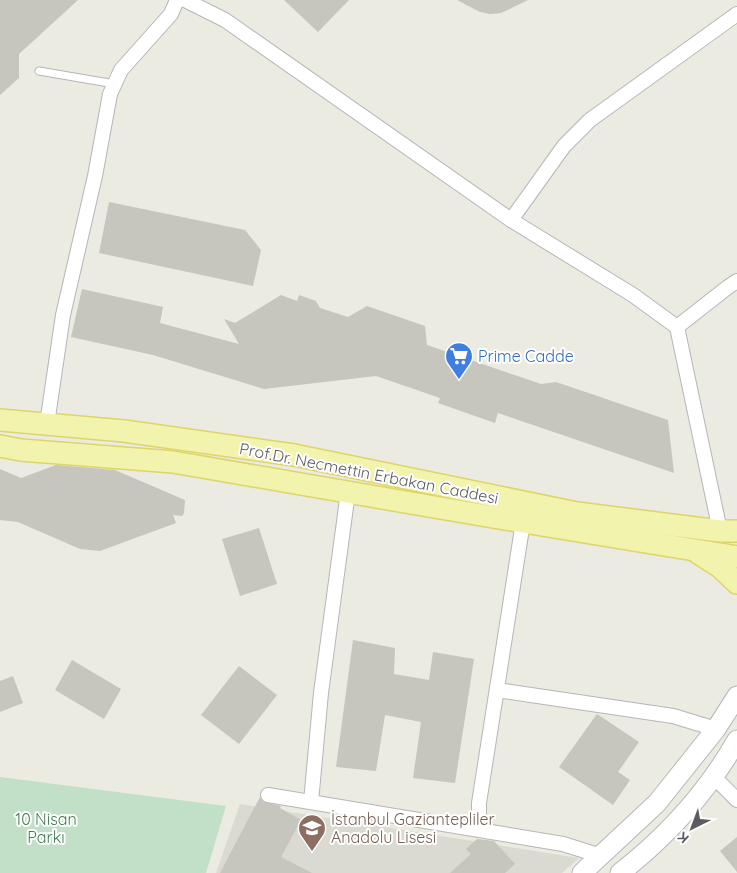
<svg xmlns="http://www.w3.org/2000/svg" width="737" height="873" viewBox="0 0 737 873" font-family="Quicksand,sans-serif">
	<rect width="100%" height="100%" fill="#ebebe2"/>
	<!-- education -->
	<path fill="#dadad0" d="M 240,804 L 579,858 L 562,873 L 216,873 Z"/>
	<!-- green -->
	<path fill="#c1e0c7" d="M 0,777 L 226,806 L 206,873 L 0,873 Z"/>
	<!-- building -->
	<g fill="#c6c5be">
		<path d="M 0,0 L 78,0 L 19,54 L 19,78 L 0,95 Z"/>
		<path d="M 284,0 L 349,0 L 318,32 Z"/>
		<path d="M 457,0 L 528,0 L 501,13 L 490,14 L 480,12 Z"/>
		<path d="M 109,202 L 245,230 L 261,250 L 253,286 L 99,253 Z"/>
		<path d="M 82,289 L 163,307 L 160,323 L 239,344 L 224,319 L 235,323 L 281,295 L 297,301 L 299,295 L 316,301 L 320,308 L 348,317 L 367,306 L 425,326 L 427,345 L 541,384 L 556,382 L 668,420 L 674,473 L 498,413 L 495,423 L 438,403 L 440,398 L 376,376 L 264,389 L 153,355 L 71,337 Z"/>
		<path d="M 56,465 L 115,470 L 185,500 L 184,513 L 182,516 L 173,515 L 176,523 L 100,551 L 80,549 L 18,522 L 0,520 L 0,469 L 21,478 Z"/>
		<path d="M 259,528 L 277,584 L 240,596 L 222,539 Z"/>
		<path d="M 353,640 L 395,648 L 394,674 L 429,680 L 433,652 L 474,659 L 455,783 L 413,778 L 421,722 L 385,715 L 376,771 L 336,767 Z"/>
		<path d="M 72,660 L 121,689 L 104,719 L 55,690 Z"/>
		<path d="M 239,666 L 277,695 L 239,744 L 201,715 Z"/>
		<path d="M 13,676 L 23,703 L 0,712 L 0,681 Z"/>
		<path d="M 597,714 L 639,742 L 618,772 L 630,780 L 613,805 L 559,767 Z"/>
		<path d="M 260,797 L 263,802 L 281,806 L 280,808 L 301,820 L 281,857 L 312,873 L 220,873 Z"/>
		<path d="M 737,837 L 737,872 L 720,851 Z"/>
		<path d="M 477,839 L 494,841 L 515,864 L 505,873 L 450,873 L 471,854 L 466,849 Z"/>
	</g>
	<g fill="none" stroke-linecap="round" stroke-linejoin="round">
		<!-- lane casing -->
		<g stroke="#b4b6ba" stroke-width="9">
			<path id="lane" d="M 39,71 L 115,84"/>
		</g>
		<!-- street casing -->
		<g stroke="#b4b6ba" stroke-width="16">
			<g id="street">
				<path d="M 185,0 L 225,20 L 511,220 L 633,295 L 677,327 L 720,531"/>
				<path d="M 511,220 L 564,146 L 590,120 L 737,14"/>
				<path d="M 677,327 L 728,287 L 737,281"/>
				<path d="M 47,424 L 63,315 L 95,176 L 110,94 L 121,70 L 171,14 L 177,0"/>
				<path d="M 497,690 L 673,716 L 716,729"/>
				<path d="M 713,776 L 737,800"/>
				<path d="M 268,795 L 563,844 L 601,856"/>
				<path d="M 311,802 L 321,693 L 348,492"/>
				<path d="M 479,830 L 479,803 L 523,522"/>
			</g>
		</g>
		<!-- secondary casing -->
		<g stroke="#b5b7bc" stroke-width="21">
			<g id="secondary">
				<path d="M 582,873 L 657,803 L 716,729 L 737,696"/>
				<path d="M 620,873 C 666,837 708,791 737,740"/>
			</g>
		</g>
		<!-- primary casing -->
		<g stroke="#dfd467" stroke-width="24">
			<g id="primary">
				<path d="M 0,420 L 124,431 L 294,455 L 577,513 L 720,531 L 737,531"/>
				<path d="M 0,446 L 21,450 L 173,462 L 481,515 L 737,557"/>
				<path d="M 698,553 L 720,567 L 737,583"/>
			</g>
		</g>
		<!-- lane -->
		<use href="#lane" stroke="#fff" stroke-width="7"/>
		<!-- street -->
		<use href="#street" stroke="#fff" stroke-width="14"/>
		<!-- secondary -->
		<use href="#secondary" stroke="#fff" stroke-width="19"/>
		<!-- primary -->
		<use href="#primary" stroke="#f2f4ad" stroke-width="21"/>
	</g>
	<!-- icons -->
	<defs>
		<g id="supermarket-pin" transform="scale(1.4375)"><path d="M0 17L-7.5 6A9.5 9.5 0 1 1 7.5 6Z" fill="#3f7fe0" stroke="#fff"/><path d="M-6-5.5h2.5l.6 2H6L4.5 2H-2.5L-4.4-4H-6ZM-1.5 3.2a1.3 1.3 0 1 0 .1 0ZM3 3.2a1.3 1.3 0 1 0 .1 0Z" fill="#fff"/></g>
		<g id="school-pin" transform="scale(1.4375)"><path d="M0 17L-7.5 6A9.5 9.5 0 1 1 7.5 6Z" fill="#8d6e63" stroke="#fff"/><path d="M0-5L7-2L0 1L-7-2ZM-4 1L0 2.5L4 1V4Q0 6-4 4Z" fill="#fff"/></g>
	</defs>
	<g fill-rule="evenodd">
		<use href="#supermarket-pin" x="459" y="356"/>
		<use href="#school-pin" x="312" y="828"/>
	</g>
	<g text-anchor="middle" stroke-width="4" stroke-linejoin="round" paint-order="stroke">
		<!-- shop labels -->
		<g font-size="16" fill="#366cbe" stroke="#fff" text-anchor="start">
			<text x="478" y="362">Prime Cadde</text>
		</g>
		<!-- street labels -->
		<g font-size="16" fill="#5a5c60" stroke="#fff">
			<text transform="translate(369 473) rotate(11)" y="6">Prof.Dr. Necmettin Erbakan Caddesi</text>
		</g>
		<!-- park labels -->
		<g font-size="16" fill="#3e7b4d" stroke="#fff">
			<text x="46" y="825">10 Nisan<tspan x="46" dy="18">Parkı</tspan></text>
		</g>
		<!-- education labels -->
		<g font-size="16" fill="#785e54" stroke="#fff" text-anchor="start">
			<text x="331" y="825">İstanbul Gaziantepliler<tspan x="331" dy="18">Anadolu Lisesi</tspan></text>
		</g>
	</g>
	<!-- north arrow -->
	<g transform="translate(692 828) rotate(222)" stroke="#ffffff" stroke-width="4" paint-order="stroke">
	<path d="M0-4L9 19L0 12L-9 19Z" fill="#5a5c60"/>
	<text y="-8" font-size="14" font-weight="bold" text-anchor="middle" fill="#5a5c60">K</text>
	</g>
</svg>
